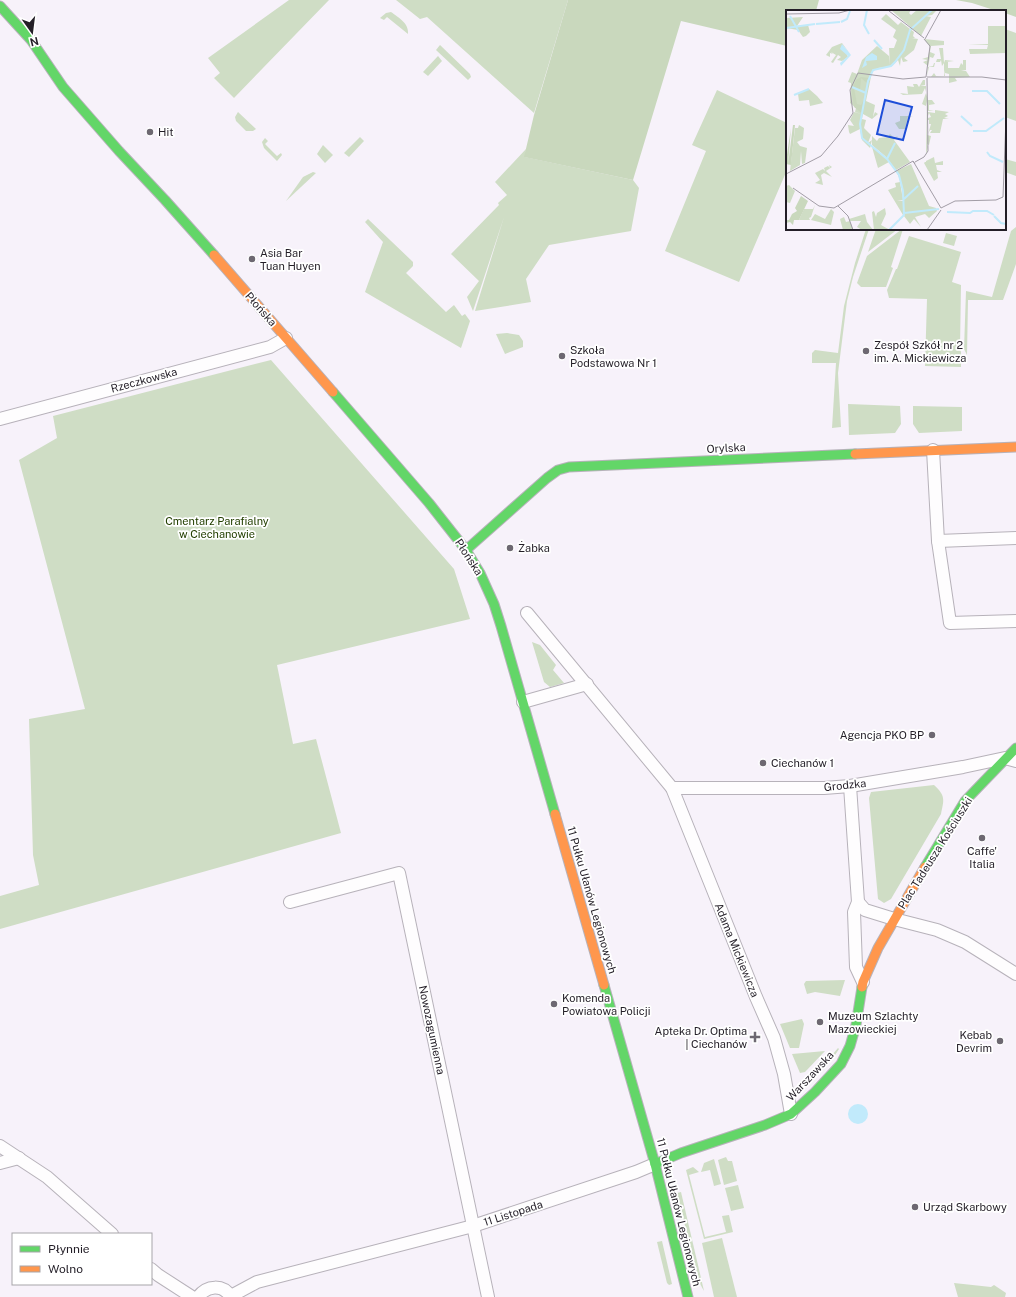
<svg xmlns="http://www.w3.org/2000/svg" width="1016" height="1297" viewBox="0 0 1016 1297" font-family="'Public Sans',sans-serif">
	<rect width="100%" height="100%" fill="#f7f2fa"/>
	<!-- green -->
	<g fill="#cfddc5">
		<path d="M 289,0 L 329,0 L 234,98 L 214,78 L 220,73 L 208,58 Z"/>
		<path d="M 396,0 L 568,0 L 534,113 L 427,17 L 420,19 Z"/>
		<path d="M 391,12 C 399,18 409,23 408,34 L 387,17 L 384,20 L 380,18 L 386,13 Z"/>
		<path d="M 1005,29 L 1016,33 L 1016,121 L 1005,117 Z"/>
		<path d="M 440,45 L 470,74 L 471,77 L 468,80 L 436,50 Z"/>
		<path d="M 438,56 L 442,61 L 428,76 L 423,72 Z"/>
		<path d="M 717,90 L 787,123 L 787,170 L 739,282 L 665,251 L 706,151 L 692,145 Z"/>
		<path d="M 238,112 L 256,129 L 253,131 L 246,131 L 236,121 L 235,117 Z"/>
		<path d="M 360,137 L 364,141 L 349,157 L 344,153 Z"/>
		<path d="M 265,138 L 268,141 L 265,144 L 277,156 L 281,153 L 282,155 L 277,161 L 264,148 L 262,142 Z"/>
		<path d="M 323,145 L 333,155 L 325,163 L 317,154 Z"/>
		<path d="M 526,149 L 525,157 L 633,180 L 639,188 L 631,231 L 549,245 L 526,279 L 531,302 L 475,311 L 504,217 L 473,311 L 467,297 L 479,281 L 451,254 L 499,205 L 498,203 L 507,195 L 495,182 Z"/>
		<path d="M 1005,159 L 1016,162 L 1016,176 L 1005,172 Z"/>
		<path d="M 313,172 L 316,173 L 286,201 L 303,177 Z"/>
		<path d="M 368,219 L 413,262 L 413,266 L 406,273 L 446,312 L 454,305 L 462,316 L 465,314 L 470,321 L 461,348 L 365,292 L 383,242 L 365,222 Z"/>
		<path d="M 1016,227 L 1016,264 L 1003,300 L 968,300 L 967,355 L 964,349 L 966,291 L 992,297 L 1011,231 Z"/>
		<path d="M 866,229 L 869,229 L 853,277 L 847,301 L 838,373 L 841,427 L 832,428 L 836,363 L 812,363 L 812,353 L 815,350 L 838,353 L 844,306 L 855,263 Z"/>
		<path d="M 876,229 L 898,229 L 868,252 Z"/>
		<path d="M 902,229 L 903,229 L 891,267 L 893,268 L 886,287 L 861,287 L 857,283 L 867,256 Z"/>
		<path d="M 946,233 L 957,236 L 954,246 L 943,243 Z"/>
		<path d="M 909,236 L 961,252 L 952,282 L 961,285 L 960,349 L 961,352 L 961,367 L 925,366 L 927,299 L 889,298 L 887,290 L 896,269 L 897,269 Z"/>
		<path d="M 507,333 L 519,335 L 523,341 L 523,347 L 505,354 L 496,334 Z"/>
		<path d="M 271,360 L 454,569 L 470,619 L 277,665 L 293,744 L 316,739 L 341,833 L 0,929 L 0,896 L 39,885 L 33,855 L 29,719 L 85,709 L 19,460 L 57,438 L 53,416 Z"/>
		<path d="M 848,404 L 900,406 L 901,424 L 895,433 L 849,435 Z"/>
		<path d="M 913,406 L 962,407 L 962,431 L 919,433 L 913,424 Z"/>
		<path d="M 532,642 L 540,645 L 556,665 L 553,670 L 564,683 L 550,687 L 544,682 Z"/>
		<path d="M 934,785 C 946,796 944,800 941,814 L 891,899 L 884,903 L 878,899 L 869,798 L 871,792 Z"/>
		<path d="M 845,980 L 840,996 L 815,992 L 807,994 L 804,984 L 806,981 Z"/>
		<path d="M 802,1019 L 804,1024 L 799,1048 L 790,1048 L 780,1024 Z"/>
		<path d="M 838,1048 L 839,1049 L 831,1061 L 810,1081 L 808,1078 L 827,1061 Z"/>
		<path d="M 825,1051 L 805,1072 L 800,1073 L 792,1054 Z"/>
		<path d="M 726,1157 L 728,1161 L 732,1161 L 737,1181 L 724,1185 L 718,1160 Z"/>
		<path d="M 714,1159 L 721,1184 L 714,1186 L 710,1170 L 701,1172 L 704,1163 Z"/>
		<path d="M 693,1167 L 699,1172 L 689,1175 L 705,1237 L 726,1232 L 722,1216 L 729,1215 L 733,1232 L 704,1239 L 686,1170 Z"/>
		<path d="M 738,1185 L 744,1208 L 731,1211 L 725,1188 Z"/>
		<path d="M 681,1192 L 704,1291 L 699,1282 L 677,1193 Z"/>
		<path d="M 722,1238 L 737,1297 L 714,1297 L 702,1243 Z"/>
		<path d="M 662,1241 L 672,1284 L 669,1285 L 667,1283 L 657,1242 Z"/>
		<path d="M 954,1283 L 991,1287 L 994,1285 L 1006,1293 L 1005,1297 L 958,1297 Z"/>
	</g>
	<!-- forest -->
	<g fill="#c9d8bd">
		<path d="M 568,0 L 819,0 L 816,11 L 787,11 L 787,46 L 681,21 L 633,180 L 524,157 L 534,115 Z"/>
		<path d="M 956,0 L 1016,0 L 1016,17 L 1005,13 L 1005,11 L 997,11 L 972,3 Z"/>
	</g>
	<!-- water -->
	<circle fill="#c1eafb" cx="858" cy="1114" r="10"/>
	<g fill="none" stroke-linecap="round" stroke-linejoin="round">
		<!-- street casing -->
		<g stroke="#b7b2ba" stroke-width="14">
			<g id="street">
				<path d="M 0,419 L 270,347 L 286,338"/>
				<path d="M 933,450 L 938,541 L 950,623 L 1016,621"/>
				<path d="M 938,541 L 1016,538"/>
				<path d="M 527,613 L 672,788 L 756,997 L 774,1038 L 784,1074 L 791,1114"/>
				<path d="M 523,702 L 587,684"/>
				<path d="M 850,786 L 858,902 L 854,912 L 856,967 L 863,982"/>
				<path d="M 672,788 L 824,788 L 850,786 L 963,767 L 1005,758 L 1016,761"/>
				<path d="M 290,902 L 399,873 L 488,1297"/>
				<path d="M 858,902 L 865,910 L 894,919 L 937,930 L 965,942 L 1016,974"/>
				<path d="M 0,1146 L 47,1177 L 112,1234"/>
				<path d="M 0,1163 L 19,1158"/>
				<path d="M 151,1269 L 158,1275 L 192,1297"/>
				<path d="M 231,1296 L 257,1282 L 473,1226 L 636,1172 L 655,1164"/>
				<path d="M 198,1297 C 207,1285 223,1284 231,1297"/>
			</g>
		</g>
		<!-- fast casing -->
		<g stroke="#b7b2ba" stroke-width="11">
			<g id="fast">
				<path d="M 0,6 L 31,40 L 63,87 L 119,151 L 165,200 L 214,255"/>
				<path d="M 333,392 L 429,503 L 466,550 L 480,573 L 494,604 L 501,626 L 555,814"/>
				<path d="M 466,550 L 547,478 L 558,470 L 569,467 L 855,454"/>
				<path d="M 925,867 L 965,801 L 1016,748"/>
				<path d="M 604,985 L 655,1164 L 688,1297"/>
				<path d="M 655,1164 L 681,1153 L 765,1125 L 791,1114 L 815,1092 L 841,1064 L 850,1046 L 856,1025 L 862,987"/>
			</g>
		</g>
		<!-- slow casing -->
		<g stroke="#b7b2ba" stroke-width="11">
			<g id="slow">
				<path d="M 214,255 L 333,392"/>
				<path d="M 855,454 L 1016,447"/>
				<path d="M 555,814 L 604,985"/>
				<path d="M 862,987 L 863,982 L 878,948 L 925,867"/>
			</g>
		</g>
		<!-- street -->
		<use href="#street" stroke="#fefdfe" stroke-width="12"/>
		<!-- fast -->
		<use href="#fast" stroke="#63d668" stroke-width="9"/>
		<!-- slow -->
		<use href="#slow" stroke="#ff974d" stroke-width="9"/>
	</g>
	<!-- markers -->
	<g fill="#6d6871" stroke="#fff" stroke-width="1.5">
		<circle cx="150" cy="132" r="4"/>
		<circle cx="252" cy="259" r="4"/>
		<circle cx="866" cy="351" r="4"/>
		<circle cx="562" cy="356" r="4"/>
		<circle cx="510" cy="548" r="4"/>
		<circle cx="932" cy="735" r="4"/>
		<circle cx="763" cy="763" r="4"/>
		<circle cx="982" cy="838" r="4"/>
		<circle cx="554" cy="1004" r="4"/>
		<circle cx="820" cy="1022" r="4"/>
		<path d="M753 1031h4v4h4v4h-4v4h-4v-4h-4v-4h4z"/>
		<circle cx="1000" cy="1041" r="4"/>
		<circle cx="915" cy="1207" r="4"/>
	</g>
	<g text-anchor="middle" stroke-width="3.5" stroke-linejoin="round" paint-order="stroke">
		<!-- poi labels -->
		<g font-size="11" fill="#231e27" stroke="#fff" text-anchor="start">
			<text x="158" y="136">Hit</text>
			<text x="260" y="257">Asia Bar<tspan x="260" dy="13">Tuan Huyen</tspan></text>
			<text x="874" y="349">Zespół Szkół nr 2<tspan x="874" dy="13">im. A. Mickiewicza</tspan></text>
			<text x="570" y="354">Szkoła<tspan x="570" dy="13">Podstawowa Nr 1</tspan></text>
			<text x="518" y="552">Żabka</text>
			<text x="924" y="739" text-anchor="end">Agencja PKO BP</text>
			<text x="771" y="767">Ciechanów 1</text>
			<text x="982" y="855" text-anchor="middle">Caffe'<tspan x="982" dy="13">Italia</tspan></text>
			<text x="562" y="1002">Komenda<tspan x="562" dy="13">Powiatowa Policji</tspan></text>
			<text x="828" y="1020">Muzeum Szlachty<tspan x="828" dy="13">Mazowieckiej</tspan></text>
			<text x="747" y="1035" text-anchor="end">Apteka Dr. Optima<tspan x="747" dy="13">| Ciechanów</tspan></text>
			<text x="992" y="1039" text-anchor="end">Kebab<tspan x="992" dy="13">Devrim</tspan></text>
			<text x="923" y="1211">Urząd Skarbowy</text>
		</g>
		<!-- street labels -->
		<g font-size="11" fill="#231e27" stroke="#fff">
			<text transform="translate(261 309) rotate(49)" y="4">Płońska</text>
			<text transform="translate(144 380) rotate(-15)" y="4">Rzeczkowska</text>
			<text transform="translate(726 448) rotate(-3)" y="4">Orylska</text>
			<text transform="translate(469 557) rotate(57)" y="4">Płońska</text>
			<text transform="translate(845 785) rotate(-6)" y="4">Grodzka</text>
			<text transform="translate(935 853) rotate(-58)" y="4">Plac Tadeusza Kościuszki</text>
			<text transform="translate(592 900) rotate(74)" y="4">11 Pułku Ułanów Legionowych</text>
			<text transform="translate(737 950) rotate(68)" y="4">Adama Mickiewicza</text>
			<text transform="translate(432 1030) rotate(78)" y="4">Nowozagumienna</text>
			<text transform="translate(810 1076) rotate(-47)" y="4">Warszawska</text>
			<text transform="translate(679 1212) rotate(76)" y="4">11 Pułku Ułanów Legionowych</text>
			<text transform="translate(513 1213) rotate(-18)" y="4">11 Listopada</text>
		</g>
		<!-- park labels -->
		<g font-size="11" fill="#233f01" stroke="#fff">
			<text x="217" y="525">Cmentarz Parafialny<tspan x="217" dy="13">w Ciechanowie</tspan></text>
		</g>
	</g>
	<!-- overview -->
	<g transform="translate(786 10)">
		<rect width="220" height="220" fill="#f7f2fa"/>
		<path d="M 105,0 L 125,0 L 123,3 L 125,5 L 131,0 L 151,0 L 146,5 L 140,6 L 145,7 L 135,26 ZM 100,4 L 112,15 L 115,12 L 128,22 L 127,26 L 129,28 L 126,28 L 132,29 L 128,40 L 118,48 L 122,51 L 117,52 L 115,47 L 114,56 L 112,50 L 106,56 L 92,58 L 86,62 L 80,91 L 89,95 L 87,107 L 89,102 L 92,104 L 86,109 L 77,104 L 76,109 L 80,110 L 78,118 L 85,125 L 82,133 L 86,130 L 84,138 L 76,130 L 74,119 L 64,124 L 63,122 L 62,115 L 68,116 L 64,110 L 68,102 L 76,104 L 69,102 L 70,98 L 64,93 L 65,73 L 62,72 L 66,62 L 71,64 L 76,50 L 91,36 L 103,46 L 104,55 L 103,38 L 108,38 L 111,30 L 107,27 L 110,20 L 95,9 ZM 17,7 L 11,16 L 29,14 L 22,15 L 24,22 L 20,26 L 17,27 L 12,20 L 0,18 L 0,8 ZM 220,9 L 220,43 L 184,44 L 183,39 L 201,39 L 202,35 L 182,34 L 202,34 L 202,16 L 219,16 ZM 138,29 L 158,31 L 158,35 L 145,36 L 144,42 L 149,44 L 147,48 L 144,47 L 142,57 L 147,56 L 148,53 L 149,53 L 148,57 L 143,57 L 141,66 L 142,56 L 137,52 L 142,50 L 136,49 L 142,47 L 144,37 ZM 56,33 L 65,45 L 56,34 L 62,47 L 56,51 L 51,50 L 55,47 L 52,45 L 47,53 L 45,52 L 50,45 L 45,42 L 47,44 L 44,43 L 44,47 L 40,45 L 46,37 ZM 153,38 L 157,38 L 158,53 L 159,50 L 168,51 L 160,52 L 160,59 L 160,52 L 162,52 L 162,58 L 173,58 L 175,53 L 177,55 L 177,50 L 180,50 L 180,60 L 175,60 L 180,61 L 184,67 L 169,68 L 171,71 L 163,73 L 163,64 L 159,63 L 158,60 L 159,66 L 145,67 L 148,63 L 150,66 L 158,66 L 158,53 L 156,56 L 155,50 L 154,52 L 150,52 L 151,49 L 155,49 ZM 140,68 L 140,82 L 139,78 L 136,84 L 117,85 L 114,83 L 122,84 L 121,76 L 128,77 L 127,74 L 131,74 L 133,77 L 137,70 L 139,70 L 139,75 L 134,76 L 140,76 ZM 23,79 L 31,86 L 37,93 L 24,96 L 23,90 L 13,91 L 12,84 ZM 140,83 L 142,90 L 146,90 L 144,93 L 146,90 L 149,94 L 143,95 L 143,100 L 148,100 L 142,101 L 141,100 L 142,108 L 145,107 L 143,103 L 142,106 L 142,102 L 149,103 L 149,100 L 163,102 L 159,104 L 162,106 L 158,108 L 163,109 L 157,109 L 154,123 L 144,123 L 146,120 L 144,120 L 142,124 L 145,114 L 143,114 L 143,110 L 141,110 L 141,125 L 145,126 L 143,135 L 141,134 L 142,137 L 140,145 L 141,91 L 140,96 L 136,94 ZM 114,106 L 127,106 L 122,107 L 119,119 L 113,119 L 109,113 L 114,111 ZM 13,115 L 18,118 L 17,129 L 11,132 L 14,136 L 21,138 L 19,153 L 16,154 L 15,141 L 14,155 L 4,161 L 9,118 L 12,118 ZM 104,124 L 108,128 L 112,126 L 108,130 L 124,152 L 110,160 L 99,146 L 86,135 L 86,126 L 91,131 L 93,128 L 102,127 ZM 86,137 L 99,147 L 103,152 L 92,158 ZM 148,147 L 149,153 L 157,151 L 157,155 L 150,155 L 151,160 L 156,162 L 151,162 L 152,168 L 148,171 L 138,153 L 139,152 L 140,152 L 140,154 L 140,151 ZM 125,154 L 143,196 L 150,198 L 151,201 L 143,208 L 139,204 L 129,207 L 135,217 L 128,209 L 124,214 L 118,206 L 116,174 L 110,161 ZM 43,155 L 46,157 L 40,161 L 46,167 L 38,163 L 35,165 L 37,175 L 29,173 L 34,170 L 29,163 L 37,159 L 39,161 L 38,158 L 42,156 L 44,158 ZM 114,172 L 117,190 L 111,190 L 117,191 L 117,205 L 102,180 L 110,177 L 109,173 ZM 3,175 L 9,181 L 4,193 L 0,192 L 0,176 ZM 29,195 L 25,207 L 23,208 L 24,210 L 13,210 L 18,199 L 27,199 ZM 99,198 L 100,204 L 95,215 L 104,220 L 88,220 L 86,202 L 88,201 L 90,207 L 91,203 ZM 45,199 L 48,202 L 45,215 L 25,210 L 29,204 L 39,209 ZM 79,204 L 81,212 L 87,220 L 76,220 L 71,217 L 75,211 L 64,211 L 63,209 ZM 58,207 L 60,212 L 64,211 L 67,219 L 57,220 L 54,209 Z" fill="#cfddc5"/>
		<path d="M 75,67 L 83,68 L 81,73 L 75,68 L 74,80 L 67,77 L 70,70 ZM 65,77 L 68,78 L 71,94 L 75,95 L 80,87 L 77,104 L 68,97 ZM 7,115 L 9,115 L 5,155 L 0,154 L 0,151 L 5,118 L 2,155 ZM 15,186 L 22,191 L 13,210 L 8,210 L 7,215 L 4,212 L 0,213 L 0,210 L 3,210 L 6,204 L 11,201 L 9,198 Z" fill="#c9d8bd"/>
		<path d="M 56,34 L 65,45 L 55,56 L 54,53 L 62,46 L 54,39 ZM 86,43 L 91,46 L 91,50 L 80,51 L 81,55 L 76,58 L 80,47 Z" fill="#c1eafb"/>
		<path fill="none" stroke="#c1eafb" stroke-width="2" d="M 81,0 L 78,15 L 83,24M 4,6 L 13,22M 55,12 L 61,9 L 64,1M 30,14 L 54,12M 0,18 L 29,14M 88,30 L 96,39M 66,77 L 80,83M 186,81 L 201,81 L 214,94M 8,85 L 23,79M 175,106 L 186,116M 187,121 L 200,121 L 218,108M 201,142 L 204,146 L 217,152M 101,149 L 109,133M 118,189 L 132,176M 161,202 L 184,203 L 187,201 L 201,201 L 208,205M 118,203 L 153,199M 208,206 L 215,213 L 220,214M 103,220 L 118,205 L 117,181 L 113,165 L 101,149 L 76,128 L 74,114 L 82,71 L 87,60 L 105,56 L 109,52 L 118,40 L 124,20 L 146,0"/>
		<path fill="none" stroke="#a29da6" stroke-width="1" d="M 103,1 L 138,28M 0,4 L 53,3 L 64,0M 138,29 L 144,36 L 140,67M 139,29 L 155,0M 141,67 L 196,67 L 220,70M 129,152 L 138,147 L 142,141 L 141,68M 129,154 L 127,151 L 155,198M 0,164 L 35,146 L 52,126 L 67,103 L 64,80 L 72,63 L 117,69 L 140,67M 7,178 L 33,196 L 48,198 L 127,151M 52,196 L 62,206 L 67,220M 155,198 L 169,191 L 210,190 L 217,187 L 220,108M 141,220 L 155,200"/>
		<path fill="#1d4ed8" fill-opacity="0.15" stroke="#1d4ed8" stroke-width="2" d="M 99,90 L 126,97 L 117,130 L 91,124 Z"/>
		<rect width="220" height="220" fill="none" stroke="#231e27" stroke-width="2"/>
	</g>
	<!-- legend -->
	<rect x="12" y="1233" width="140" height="52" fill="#ffffff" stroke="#a7a5a9"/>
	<rect x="20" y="1246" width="20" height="6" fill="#63d668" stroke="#a7a5a9"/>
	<text x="48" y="1253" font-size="12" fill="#231e27">Płynnie</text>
	<rect x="20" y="1266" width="20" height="6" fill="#ff974d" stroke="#a7a5a9"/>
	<text x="48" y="1273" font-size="12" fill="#231e27">Wolno</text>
	<!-- north arrow -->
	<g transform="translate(32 32) rotate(166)" stroke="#ffffff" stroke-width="3" paint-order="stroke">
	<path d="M0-3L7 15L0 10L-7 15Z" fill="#231e27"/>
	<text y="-6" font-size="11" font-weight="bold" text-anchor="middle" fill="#231e27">N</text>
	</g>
</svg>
